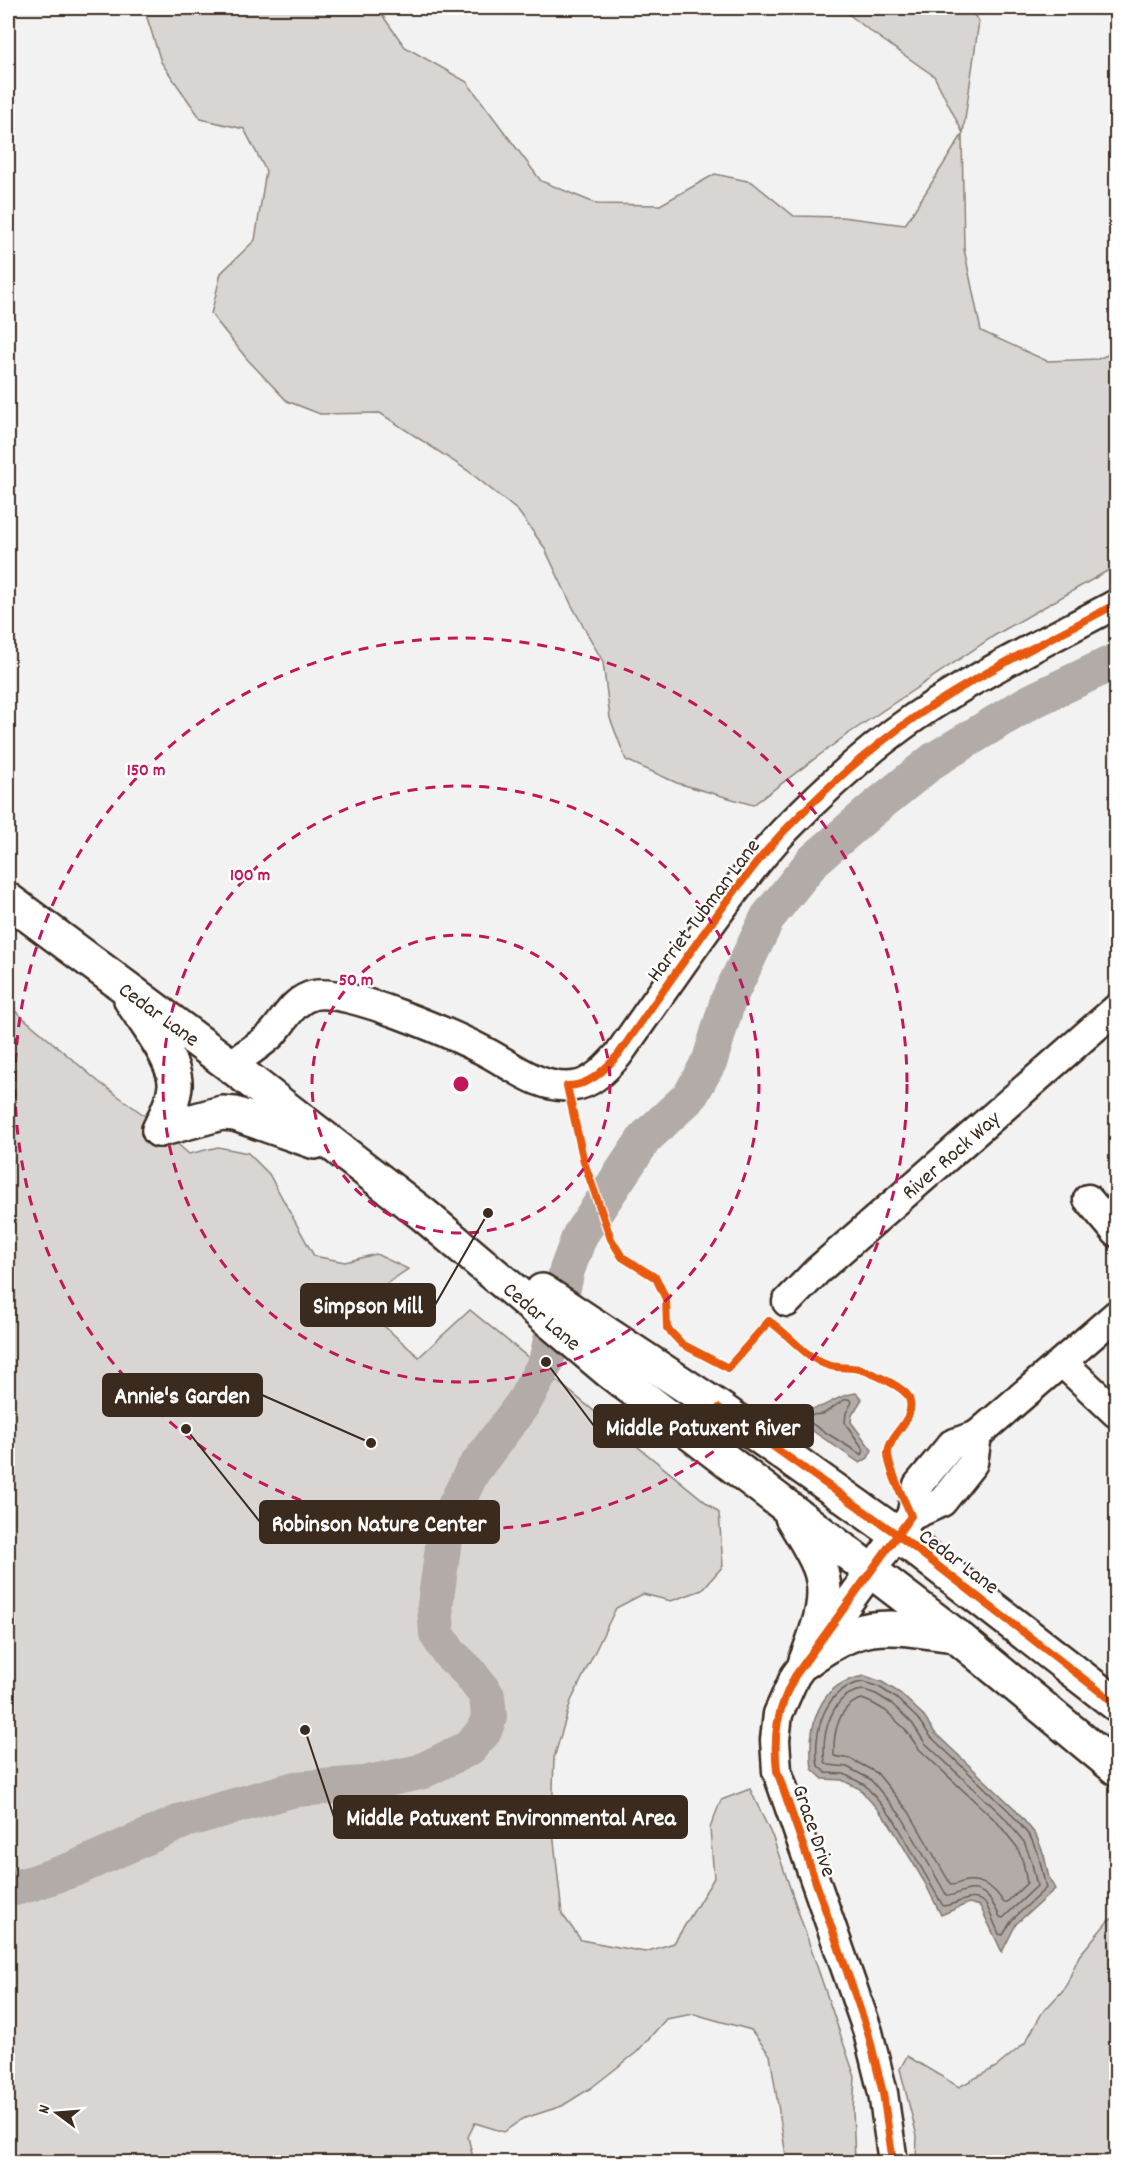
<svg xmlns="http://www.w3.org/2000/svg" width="1124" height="2170" viewBox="0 0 1124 2170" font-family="Dekko,sans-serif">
	<rect width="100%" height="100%" fill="#f3f2f2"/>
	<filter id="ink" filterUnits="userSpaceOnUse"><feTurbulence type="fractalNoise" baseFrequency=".0167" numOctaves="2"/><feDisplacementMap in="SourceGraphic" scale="12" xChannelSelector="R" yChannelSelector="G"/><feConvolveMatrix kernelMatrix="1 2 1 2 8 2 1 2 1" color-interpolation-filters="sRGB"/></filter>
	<g filter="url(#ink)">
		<!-- green -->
		<g fill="#d8d5d2" stroke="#8a8078" stroke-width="1.5">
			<path d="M 144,8 L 377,8 L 405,47 L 467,82 L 541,181 L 597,204 L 660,205 L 715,174 L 752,182 L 794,216 L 842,217 L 905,225 L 962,135 L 964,249 L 981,331 L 1047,361 L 1098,359 L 1116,351 L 1116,566 L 997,634 L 845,736 L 753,805 L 677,783 L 626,760 L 610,718 L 603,662 L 571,604 L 544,547 L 518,511 L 467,470 L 380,413 L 320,414 L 287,401 L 247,359 L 211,314 L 221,273 L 255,240 L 266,171 L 244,129 L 201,119 L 161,62 Z"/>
			<path d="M 841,8 L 968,8 L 979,21 L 963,133 L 934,76 L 870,31 Z"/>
			<path d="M 8,1005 L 99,1082 L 148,1118 L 189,1154 L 218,1147 L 248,1153 L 269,1174 L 314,1256 L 345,1262 L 376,1254 L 408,1269 L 358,1303 L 419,1357 L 470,1310 L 719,1513 L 723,1566 L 702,1590 L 671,1601 L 643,1594 L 616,1608 L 571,1701 L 554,1758 L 552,1822 L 562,1914 L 581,1940 L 645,1952 L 674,1943 L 714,1878 L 710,1828 L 721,1800 L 750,1789 L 773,1838 L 855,2077 L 853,2110 L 855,2162 L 787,2162 L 770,2055 L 751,2030 L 694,2014 L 666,2019 L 637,2052 L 591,2088 L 562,2106 L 522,2119 L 504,2132 L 475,2123 L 468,2137 L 474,2162 L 8,2162 Z"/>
			<path d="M 1116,1917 L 1116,2162 L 916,2162 L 917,2136 L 900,2069 L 907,2056 L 959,2087 L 996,2067 L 1025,2043 L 1042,2013 L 1065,1988 L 1079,1956 L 1108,1921 Z"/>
		</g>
		<!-- water -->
		<g fill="#b2aba7" stroke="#827770" stroke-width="1.5">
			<path d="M 856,1393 L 862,1399 L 852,1415 L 851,1422 L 872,1450 L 868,1458 L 860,1463 L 807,1427 L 802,1416 L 807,1409 C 827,1409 835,1395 856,1393 Z"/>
			<path d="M 865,1676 L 882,1682 L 900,1693 L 922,1714 L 935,1733 L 1013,1807 L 1036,1835 L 1044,1855 L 1049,1878 L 1055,1889 L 1016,1924 L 1002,1952 L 980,1906 L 969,1903 L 941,1915 L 925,1883 L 890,1824 L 860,1789 L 842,1780 L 823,1779 L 812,1769 C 807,1728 817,1682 865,1676 Z"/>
		</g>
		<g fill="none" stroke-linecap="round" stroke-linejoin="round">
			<!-- shore -->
			<g stroke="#6b5e55" stroke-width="1.5">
				<path d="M 844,1400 L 849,1399 L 852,1402 L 846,1413 L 845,1423 L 864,1450 L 862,1455 L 812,1424 L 810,1419 L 811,1415 L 823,1414 Z"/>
				<path d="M 864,1682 L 879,1687 L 896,1698 L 917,1718 L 931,1737 L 1009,1811 L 1031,1838 L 1039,1857 L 1046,1888 L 1012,1920 L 1003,1935 L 999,1934 L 986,1904 C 971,1891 959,1905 943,1906 L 895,1821 L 865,1785 L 844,1774 L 826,1773 L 818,1766 C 812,1732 825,1686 864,1682 Z"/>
				<path d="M 864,1690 L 876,1694 L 892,1704 L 912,1723 L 925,1743 L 1003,1816 L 1024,1842 L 1031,1859 L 1037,1886 L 1003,1918 L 1000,1917 C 993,1903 985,1885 965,1891 C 959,1892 953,1896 947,1896 L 902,1817 L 870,1779 L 847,1767 L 829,1765 L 825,1762 C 821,1735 831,1692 864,1690 Z"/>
				<path d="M 862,1699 L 872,1703 L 886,1711 L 905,1729 L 919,1749 L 997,1822 L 1017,1847 L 1023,1862 L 1027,1883 L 1007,1902 L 1003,1902 C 996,1889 982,1879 966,1881 C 960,1882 956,1885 951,1885 L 909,1812 L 877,1773 L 851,1759 L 834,1756 C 833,1734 838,1705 862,1699 Z"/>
			</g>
			<!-- river -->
			<path stroke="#b2aba7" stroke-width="36" d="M 8,1886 L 14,1888 L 33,1883 L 74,1869 L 185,1820 L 295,1789 L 363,1784 L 420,1772 L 469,1748 L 484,1731 L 489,1717 L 487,1696 L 469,1672 L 449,1653 L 437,1634 L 435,1605 L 443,1547 L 453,1510 L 472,1472 L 524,1402 L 546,1362 L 567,1270 L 580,1235 L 645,1138 L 690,1096 L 710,1060 L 728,1000 L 768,917 L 813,861 L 872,810 L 934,760 L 1030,702 L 1116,661"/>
			<!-- minor casing -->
			<g stroke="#3b2a1e" stroke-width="33">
				<g id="minor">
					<path d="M 230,1065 C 244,1055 259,1046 271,1035 C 285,1021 292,1000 314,995 C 346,988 454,1035 486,1052 C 513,1066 540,1090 574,1086 C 592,1084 606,1068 618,1055 C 654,1004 690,951 728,900 C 747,875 766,849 788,827 C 827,787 869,749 915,717 C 978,674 1049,640 1116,604"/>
					<path d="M 1088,1199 L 1116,1232"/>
					<path d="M 787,1302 L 817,1271 L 1116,1009"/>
					<path d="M 1063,1363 L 1116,1413"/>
					<path d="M 911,1516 L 942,1502 L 973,1463 L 977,1435"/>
					<path d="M 893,2162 L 883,2093 L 868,2032 L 777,1771 L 775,1740 L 778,1714 L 795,1676 L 911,1516 L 918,1485 L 952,1444 L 977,1435 L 1116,1315"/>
				</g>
			</g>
			<!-- major casing -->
			<g stroke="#3b2a1e" stroke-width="38">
				<g id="major">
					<path d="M 8,900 L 230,1065 L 424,1215 L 610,1372 L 955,1635 L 1116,1768"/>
					<path d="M 131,1000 C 144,1021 177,1062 175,1086 C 174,1101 165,1116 159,1130"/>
					<path d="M 159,1130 L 222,1113 L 235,1114 L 315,1142"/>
					<path d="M 542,1291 L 719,1408 L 898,1535 L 1116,1704"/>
					<path d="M 792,1517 C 801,1533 812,1549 819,1566 C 832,1598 817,1631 806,1661"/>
					<path d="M 806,1661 C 864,1618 886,1626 954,1635"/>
				</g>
			</g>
			<!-- minor -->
			<use href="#minor" stroke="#fff" stroke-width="28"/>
			<!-- major -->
			<use href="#major" stroke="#fff" stroke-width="33"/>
			<!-- cycleway casing -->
			<g stroke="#fff" stroke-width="11">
				<g id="cycleway">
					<path d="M 719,1408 L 898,1535 L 1116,1704"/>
					<path d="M 893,2162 L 883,2093 L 868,2032 L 777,1771 C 773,1734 777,1710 795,1676 L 911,1516 C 905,1502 887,1466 888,1452 C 890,1433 917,1419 909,1398 C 905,1387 870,1372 859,1369 C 850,1367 840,1368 831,1366 C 808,1361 789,1334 769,1321 L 728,1368 L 682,1344 L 667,1328 L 666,1299 L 656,1278 L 622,1257 L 611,1239 L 584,1162 L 567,1086 C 590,1086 604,1070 618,1055 C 654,1004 690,951 728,900 C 747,875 766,849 788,827 C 827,787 869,749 915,717 C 978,674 1049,640 1116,604"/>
				</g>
			</g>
			<!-- cycleway -->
			<use href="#cycleway" stroke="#e8590c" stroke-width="8"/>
		</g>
	</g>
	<!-- distance rings -->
	<g fill="none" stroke="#c2185b" stroke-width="3" stroke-dasharray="10 8">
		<circle cx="461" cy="1084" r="149"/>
		<circle cx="461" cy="1084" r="298"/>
		<circle cx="461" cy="1084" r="446"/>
	</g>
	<g text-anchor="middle" stroke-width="5" stroke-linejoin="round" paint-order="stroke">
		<!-- street labels -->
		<g font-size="22" fill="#3b2a1e" stroke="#fff">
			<text transform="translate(702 909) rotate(-53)" y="8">Harriet Tubman Lane</text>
			<text transform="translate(160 1013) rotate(36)" y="8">Cedar Lane</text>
			<text transform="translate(950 1154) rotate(-41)" y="8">River Rock Way</text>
			<text transform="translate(543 1315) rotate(40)" y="8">Cedar Lane</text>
			<text transform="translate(960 1560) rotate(37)" y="8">Cedar Lane</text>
			<text transform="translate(816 1830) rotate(71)" y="8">Grace Drive</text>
		</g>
	</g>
	<circle cx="461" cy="1084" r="9" fill="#c2185b" stroke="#fff" stroke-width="3"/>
	<g font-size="18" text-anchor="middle" font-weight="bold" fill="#c2185b" stroke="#fff" stroke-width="5" stroke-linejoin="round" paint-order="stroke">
		<text x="146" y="775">150 m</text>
		<text x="250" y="880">100 m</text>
		<text x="356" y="985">50 m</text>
	</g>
	<!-- callouts -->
	<path fill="none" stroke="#3b2a1e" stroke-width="2" d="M488 1213L435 1305M371 1443L262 1395M546 1362L594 1426M186 1429L260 1522M305 1730L334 1817"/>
	<g fill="#3b2a1e" stroke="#fff" stroke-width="2">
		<circle cx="488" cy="1213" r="6"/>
		<circle cx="371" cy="1443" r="6"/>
		<circle cx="546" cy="1362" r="6"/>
		<circle cx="186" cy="1429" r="6"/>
		<circle cx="305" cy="1730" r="6"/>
	</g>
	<g fill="#3b2a1e" stroke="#3b2a1e" stroke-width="2">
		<rect x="301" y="1284" width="134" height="42" rx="6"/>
		<rect x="103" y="1374" width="159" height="42" rx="6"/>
		<rect x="594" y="1405" width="219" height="42" rx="6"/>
		<rect x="260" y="1501" width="239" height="42" rx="6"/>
		<rect x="334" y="1796" width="353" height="42" rx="6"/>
	</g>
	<g font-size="24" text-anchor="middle" font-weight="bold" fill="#fff">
		<text x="368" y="1313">Simpson Mill</text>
		<text x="182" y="1403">Annie's Garden</text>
		<text x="703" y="1435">Middle Patuxent River</text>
		<text x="379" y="1531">Robinson Nature Center</text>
		<text x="511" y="1825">Middle Patuxent Environmental Area</text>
	</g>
	<!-- margin -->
	<rect width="1124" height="2170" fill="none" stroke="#fff" stroke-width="30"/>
	<rect x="15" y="15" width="1094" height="2140" fill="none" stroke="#3b2a1e" stroke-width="2" filter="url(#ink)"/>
	<!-- north arrow -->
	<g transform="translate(57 2113) rotate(286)" stroke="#ffffff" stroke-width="4.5" paint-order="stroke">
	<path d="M0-4.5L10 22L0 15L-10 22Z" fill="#3b2a1e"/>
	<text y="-9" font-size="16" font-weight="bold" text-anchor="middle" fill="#3b2a1e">N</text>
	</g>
</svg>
